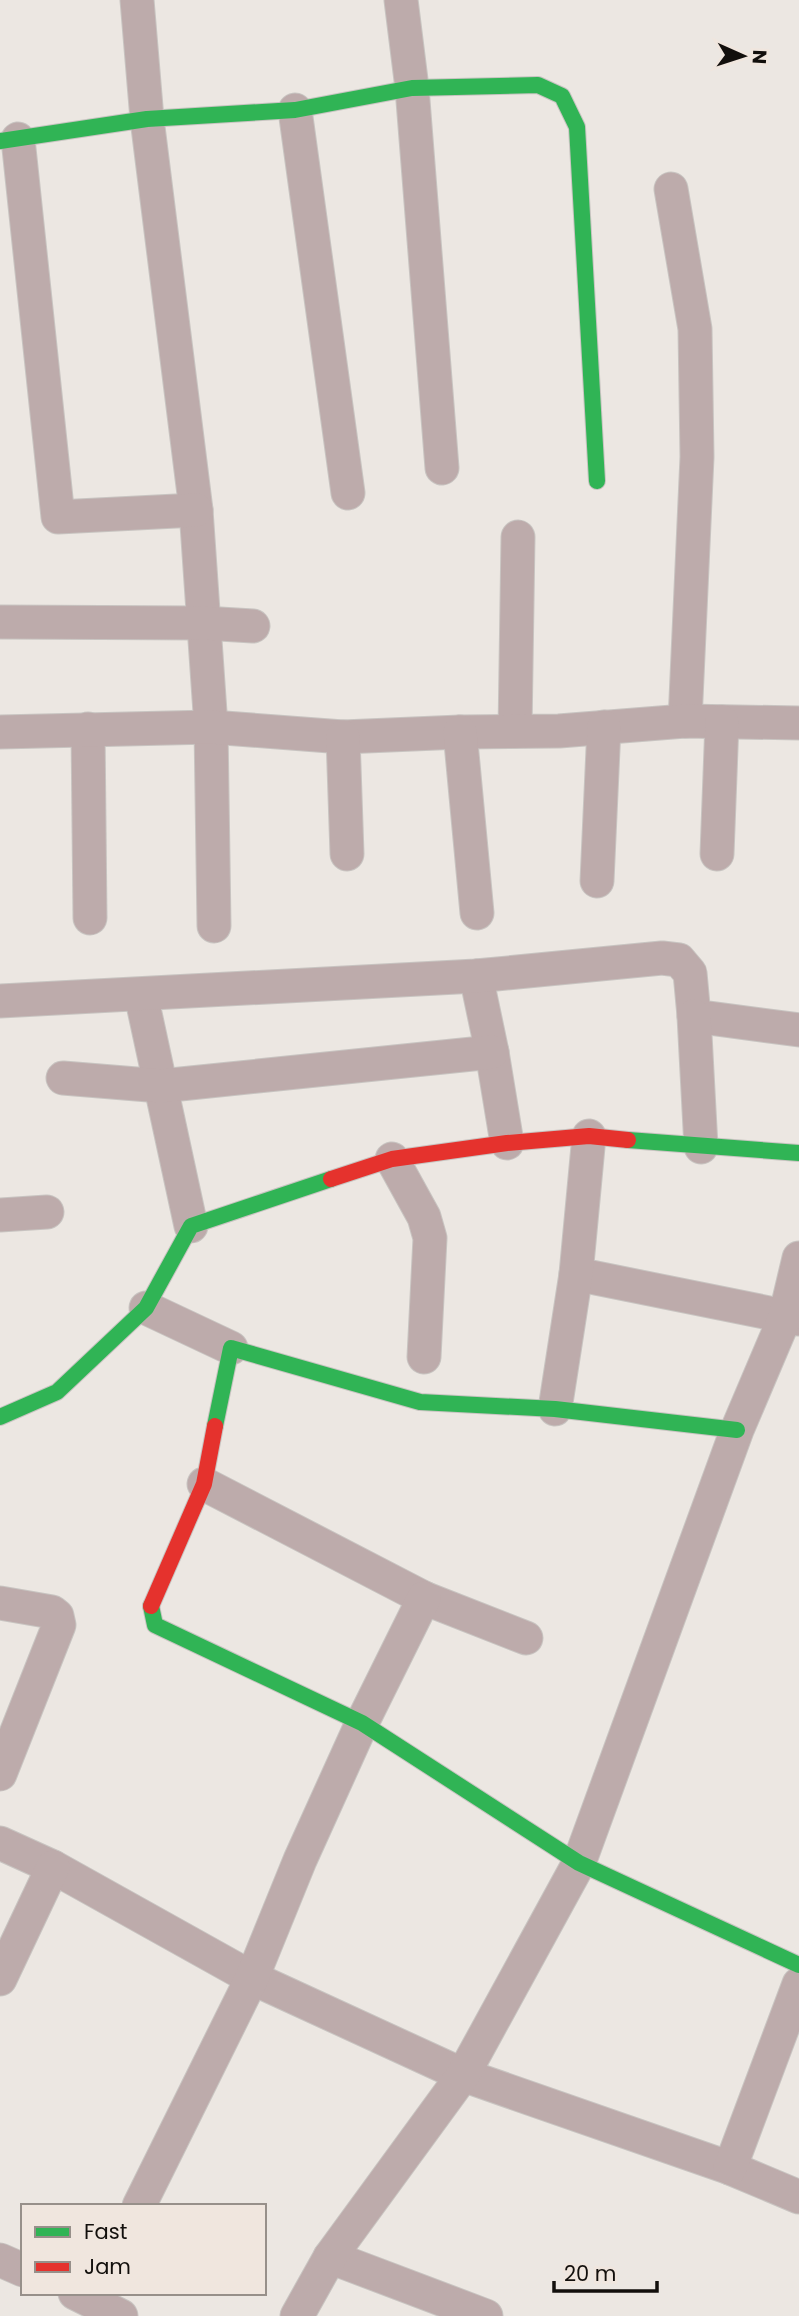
<svg xmlns="http://www.w3.org/2000/svg" width="799" height="2316" viewBox="0 0 799 2316" font-family="Poppins,sans-serif">
	<rect width="100%" height="100%" fill="#ece7e2"/>
	<g fill="none" stroke-linecap="round" stroke-linejoin="round">
		<!-- street casing -->
		<g stroke="#c8c4c1" stroke-width="35">
			<g id="street">
				<path d="M 137,0 L 147,119 L 196,510 L 211,727 L 214,926"/>
				<path d="M 401,0 L 412,88 L 442,468"/>
				<path d="M 295,110 L 348,493"/>
				<path d="M 18,139 L 58,517 L 196,510"/>
				<path d="M 671,189 L 695,329 L 697,457 L 685,721"/>
				<path d="M 0,622 L 203,623 L 253,626"/>
				<path d="M 88,729 L 90,918"/>
				<path d="M 515,731 L 518,537"/>
				<path d="M 0,732 L 211,727 L 343,737 L 460,732 L 559,731 L 685,721 L 799,723"/>
				<path d="M 460,732 L 477,913"/>
				<path d="M 343,737 L 347,854"/>
				<path d="M 717,854 L 722,722"/>
				<path d="M 597,881 L 604,727"/>
				<path d="M 476,976 L 492,1052 L 507,1143"/>
				<path d="M 141,995 L 191,1226"/>
				<path d="M 0,1001 L 476,976 L 662,958 L 679,960 L 690,973 L 694,1016 L 799,1030"/>
				<path d="M 694,1016 L 701,1147"/>
				<path d="M 63,1078 L 161,1086 L 492,1052"/>
				<path d="M 392,1159 L 424,1217 L 430,1238 L 424,1357"/>
				<path d="M 0,1215 L 47,1212"/>
				<path d="M 576,1274 L 799,1319"/>
				<path d="M 146,1308 L 231,1348"/>
				<path d="M 555,1409 L 576,1274 L 589,1136"/>
				<path d="M 204,1484 L 424,1598 L 526,1638"/>
				<path d="M 0,1603 L 52,1612 L 57,1616 L 59,1625 L 0,1774"/>
				<path d="M 0,1843 L 53,1867 L 252,1978 L 463,2075 L 730,2168 L 799,2197"/>
				<path d="M 0,1979 L 53,1867"/>
				<path d="M 730,2168 L 799,1984"/>
				<path d="M 139,2206 L 252,1978 L 300,1860 L 362,1723 L 424,1598"/>
				<path d="M 330,2257 L 486,2316"/>
				<path d="M 0,2260 L 23,2270"/>
				<path d="M 75,2293 L 121,2316"/>
				<path d="M 297,2316 L 330,2257 L 463,2075 L 579,1863 L 737,1430 L 785,1317 L 799,1258"/>
			</g>
		</g>
		<!-- fast casing -->
		<g stroke="#c8c4c1" stroke-width="18">
			<g id="fast">
				<path d="M 0,141 L 147,119 L 295,110 L 412,88 L 538,85 L 562,96 L 577,127 L 597,481"/>
				<path d="M 628,1140 L 799,1153"/>
				<path d="M 0,1417 L 57,1392 L 146,1308 L 191,1226 L 331,1179"/>
				<path d="M 215,1426 L 231,1348 L 420,1402 L 555,1409 L 737,1430"/>
				<path d="M 151,1606 L 155,1625 L 362,1723 L 579,1863 L 799,1965"/>
			</g>
		</g>
		<!-- jam casing -->
		<g stroke="#c8c4c1" stroke-width="18">
			<g id="jam">
				<path d="M 331,1179 L 392,1159 L 507,1143 L 589,1136 L 628,1140"/>
				<path d="M 151,1606 L 204,1484 L 215,1426"/>
			</g>
		</g>
		<!-- street -->
		<use href="#street" stroke="#bdabab" stroke-width="33"/>
		<!-- fast -->
		<use href="#fast" stroke="#30b455" stroke-width="16"/>
		<!-- jam -->
		<use href="#jam" stroke="#e5322d" stroke-width="16"/>
	</g>
	<!-- legend -->
	<rect x="21" y="2204" width="245" height="91" fill="#f0e6de" stroke="#97908a" stroke-width="2"/>
	<rect x="35" y="2227" width="35" height="10" fill="#30b455" stroke="#97908a" stroke-width="2"/>
	<text x="84" y="2239" font-size="21" fill="#120f0c">Fast</text>
	<rect x="35" y="2262" width="35" height="10" fill="#e5322d" stroke="#97908a" stroke-width="2"/>
	<text x="84" y="2274" font-size="21" fill="#120f0c">Jam</text>
	<!-- north arrow -->
	<g transform="translate(743 56) rotate(93)" stroke="#f0e6de" stroke-width="5" paint-order="stroke">
	<path d="M0-5L12 26L0 18L-12 26Z" fill="#120f0c"/>
	<text y="-10" font-size="19" font-weight="bold" text-anchor="middle" fill="#120f0c">N</text>
	</g>
	<!-- scale -->
	<path d="M554 2281v10h103v-10" fill="none" stroke="#120f0c" stroke-width="3.5"/>
	<text x="564" y="2281" font-size="21" fill="#120f0c" stroke="#f0e6de" stroke-width="5" paint-order="stroke">20 m</text>
</svg>
